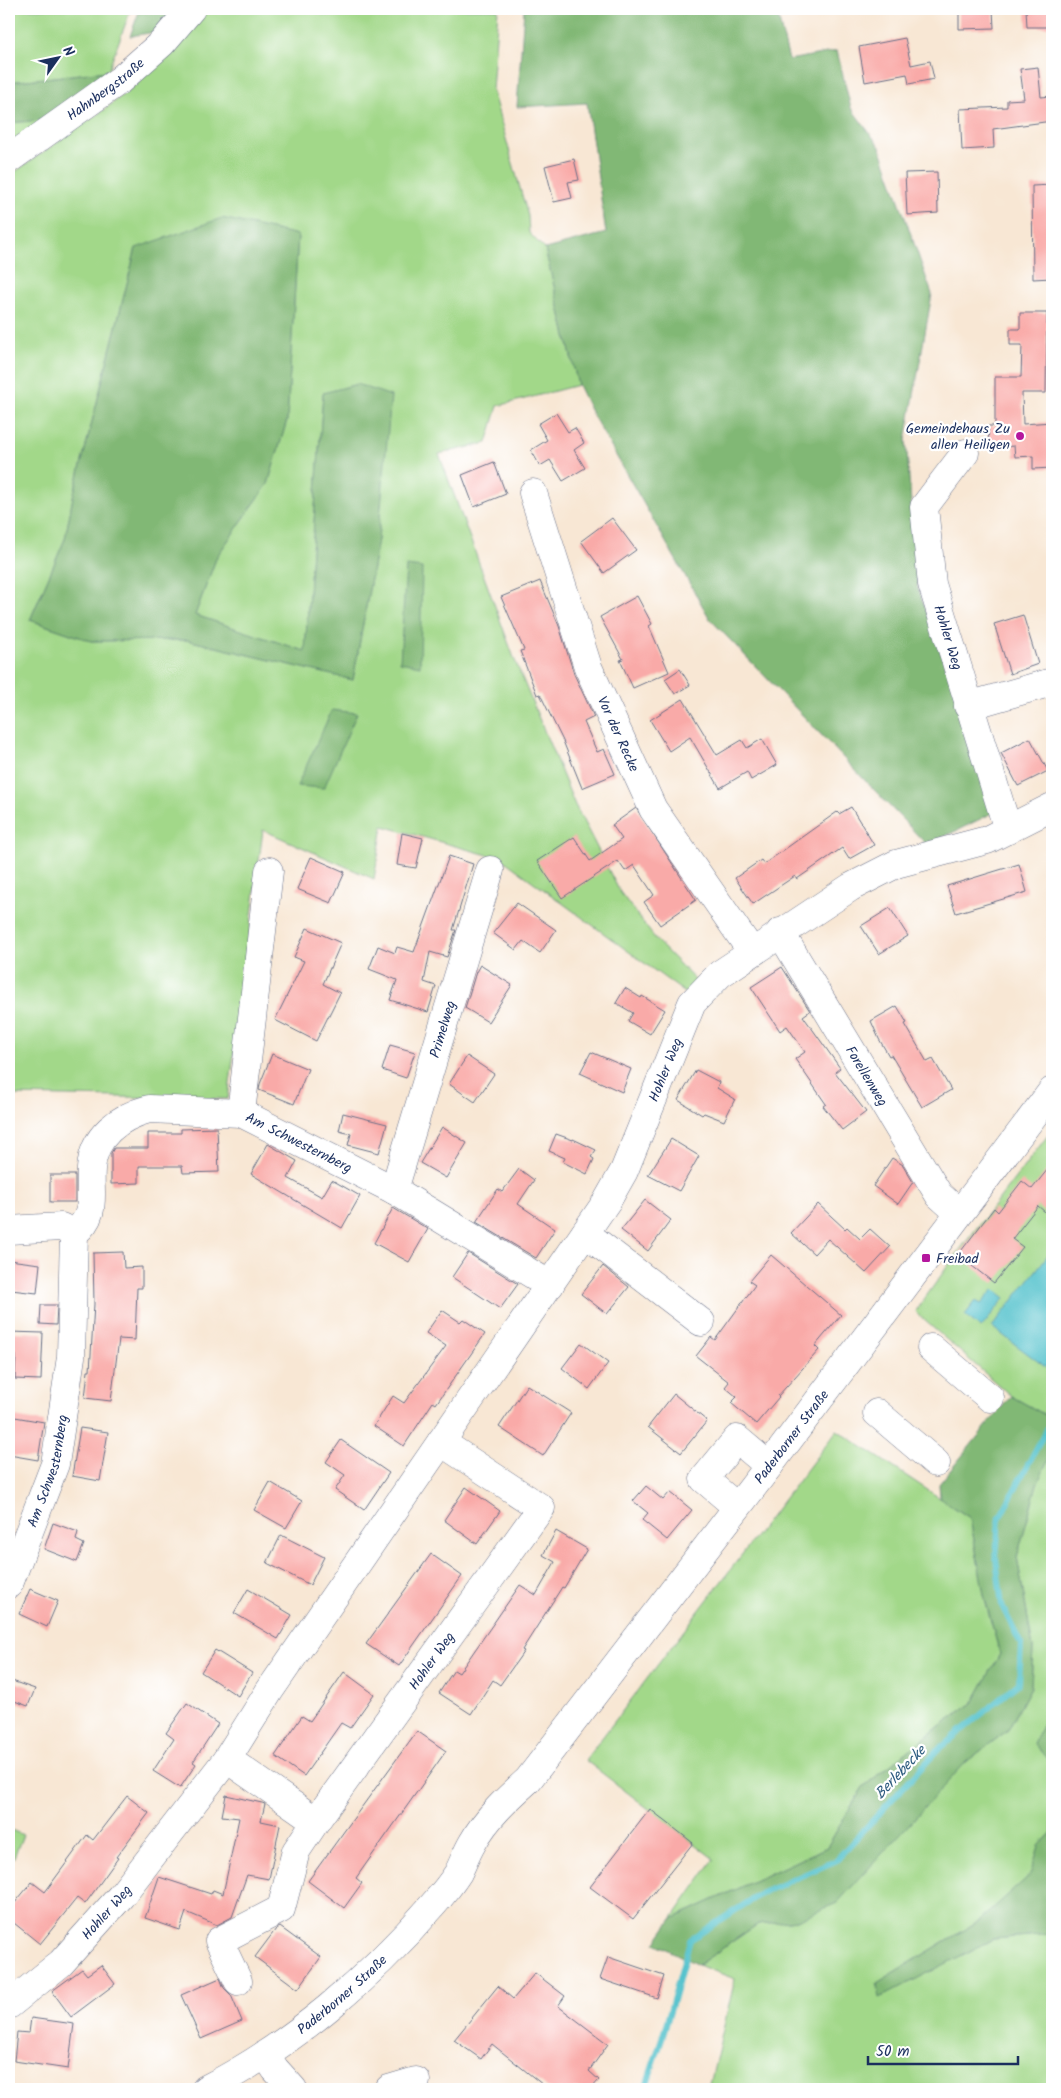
<svg xmlns="http://www.w3.org/2000/svg" width="1061" height="2098" viewBox="0 0 1061 2098" font-family="Kalam,sans-serif">
	<rect width="100%" height="100%" fill="#fff"/>
	<filter id="ink" filterUnits="userSpaceOnUse"><feTurbulence type="fractalNoise" baseFrequency=".02" numOctaves="2"/><feDisplacementMap in="SourceGraphic" scale="10" xChannelSelector="R" yChannelSelector="G"/><feConvolveMatrix kernelMatrix="1 2 1 2 8 2 1 2 1" color-interpolation-filters="sRGB"/></filter>
	<filter id="wash" filterUnits="userSpaceOnUse"><feTurbulence type="fractalNoise" baseFrequency=".0096" numOctaves="4" result="noise"/><feDisplacementMap in="SourceGraphic" scale="20" xChannelSelector="R" yChannelSelector="G"/><feGaussianBlur stdDeviation="1.12" result="paint"/><feColorMatrix in="noise" values="0 0 0 0 0 0 0 0 0 0 0 0 0 0 0 0 0 1.4 0 .05"/><feComposite in="paint" operator="in"/></filter>
	<g filter="url(#wash)">
		<rect width="100%" height="100%" fill="#f8e7d4"/>
		<!-- green -->
		<g fill="#a2d889" stroke="#5e8474" fill-rule="evenodd">
			<path d="M 9,9 L 131,9 L 108,71 L 9,82 Z"/>
			<path d="M 202,9 L 303,9 L 326,15 L 369,15 L 369,9 L 498,9 L 492,90 L 528,216 L 529,233 L 545,249 L 578,385 L 498,406 L 487,443 L 439,454 L 514,658 L 575,805 L 620,892 L 657,941 L 698,983 L 688,995 L 502,859 L 383,826 L 374,879 L 263,830 L 228,1099 L 9,1095 L 9,176 L 105,109 L 139,82 ZM 298,235 L 287,420 L 268,484 L 217,556 L 195,615 L 305,652 L 323,393 L 390,396 L 378,539 L 353,680 L 187,640 L 91,641 L 30,620 L 65,539 L 73,497 L 136,248 Z"/>
			<path d="M 53,119 L 9,148 L 9,123 Z"/>
			<path d="M 1052,1130 L 1052,1404 L 1047,1416 L 1011,1396 L 915,1312 L 952,1260 Z"/>
			<path d="M 837,1430 L 970,1518 L 986,1604 L 1000,1654 L 973,1703 L 941,1725 L 863,1787 L 827,1847 L 672,1919 L 714,1859 L 585,1760 Z"/>
			<path d="M 1052,1451 L 1052,1707 L 1034,1743 L 1052,1764 L 1052,1832 L 1039,1846 L 1031,1875 L 980,1920 L 877,1983 L 881,1997 L 993,1939 L 1052,1934 L 1052,2089 L 709,2089 L 735,1979 L 698,1965 L 758,1924 L 797,1920 L 966,1762 L 1008,1730 L 1031,1687 L 1033,1648 L 1017,1557 L 1037,1484 Z"/>
			<path d="M 9,1829 L 23,1835 L 9,1869 Z"/>
		</g>
		<!-- forest -->
		<g fill="#81b875" stroke="#4e746a">
			<path d="M 140,9 L 178,9 L 163,31 L 130,36 Z"/>
			<path d="M 524,9 L 776,9 L 789,60 L 837,51 L 851,108 L 880,147 L 932,294 L 906,440 L 918,590 L 999,810 L 927,845 L 710,619 L 591,412 L 578,385 L 545,249 L 606,233 L 587,103 L 517,107 Z"/>
			<path d="M 108,71 L 53,119 L 9,123 L 9,82 Z"/>
			<path d="M 222,218 L 298,235 L 287,420 L 268,484 L 217,556 L 195,615 L 305,651 L 323,393 L 357,384 L 391,396 L 378,539 L 353,680 L 187,640 L 91,641 L 30,620 L 65,539 L 73,497 L 136,248 Z"/>
			<path d="M 406,566 L 422,568 L 420,666 L 400,662 Z"/>
			<path d="M 332,710 L 357,713 L 324,788 L 297,786 Z"/>
			<path d="M 1011,1396 L 1047,1416 L 1052,1404 L 1052,1451 L 1037,1484 L 1017,1557 L 1033,1648 L 1031,1687 L 1008,1730 L 966,1762 L 837,1903 L 797,1920 L 758,1924 L 698,1965 L 655,1943 L 672,1919 L 827,1847 L 863,1787 L 941,1725 L 973,1703 L 1000,1654 L 984,1595 L 970,1518 L 940,1498 L 939,1484 Z"/>
			<path d="M 1052,1707 L 1052,1764 L 1033,1743 Z"/>
			<path d="M 1052,1832 L 1052,1934 L 993,1939 L 880,1998 L 877,1983 L 980,1920 L 1030,1875 L 1039,1846 Z"/>
		</g>
		<!-- water -->
		<g fill="#56c3cd" stroke="#387996">
			<path d="M 1052,1250 L 1052,1372 L 992,1327 Z"/>
			<path d="M 994,1289 L 1005,1298 L 981,1328 L 965,1315 L 976,1301 L 981,1304 Z"/>
		</g>
		<g fill="none" stroke-linecap="round" stroke-linejoin="round">
			<!-- stream -->
			<path stroke="#56c3cd" stroke-width="6" d="M 645,2089 L 664,2032 L 690,1940 L 762,1893 L 835,1861 L 937,1751 L 1019,1683 L 1021,1644 L 1002,1606 L 996,1558 L 999,1519 L 1052,1419"/>
		</g>
		<g id="blocks">
			<!-- building -->
			<g fill="#f9aaa8">
				<path d="M 959,9 L 993,9 L 994,28 L 959,29 Z"/>
				<path d="M 1026,9 L 1052,9 L 1052,27 L 1027,27 Z"/>
				<path d="M 905,38 L 911,65 L 930,61 L 934,79 L 909,84 L 907,74 L 865,82 L 859,47 Z"/>
				<path d="M 1038,67 L 1041,97 L 1052,96 L 1052,121 L 993,129 L 994,148 L 962,150 L 960,109 L 1007,107 L 1007,100 L 1024,99 L 1020,69 Z"/>
				<path d="M 574,159 L 579,180 L 568,182 L 572,198 L 554,202 L 545,166 Z"/>
				<path d="M 937,172 L 938,213 L 907,215 L 905,173 Z"/>
				<path d="M 1052,185 L 1052,278 L 1033,279 L 1032,186 Z"/>
				<path d="M 1020,313 L 1047,313 L 1046,393 L 1022,393 L 1023,424 L 1052,422 L 1052,468 L 1033,469 L 1033,456 L 1015,457 L 1014,446 L 989,448 L 988,426 L 995,426 L 995,377 L 1021,377 L 1022,345 L 1010,345 L 1010,329 L 1020,329 Z"/>
				<path d="M 556,413 L 568,432 L 575,428 L 584,443 L 574,450 L 585,468 L 563,481 L 550,460 L 540,466 L 531,450 L 547,440 L 538,424 Z"/>
				<path d="M 494,462 L 506,494 L 474,507 L 462,475 Z"/>
				<path d="M 612,518 L 636,550 L 604,573 L 581,541 Z"/>
				<path d="M 540,581 L 559,626 L 574,674 L 594,717 L 584,722 L 597,752 L 604,749 L 615,774 L 582,788 L 563,741 L 540,694 L 537,695 L 520,651 L 524,650 L 501,597 Z"/>
				<path d="M 637,596 L 652,624 L 649,626 L 669,672 L 633,688 L 620,660 L 623,659 L 600,617 Z"/>
				<path d="M 1023,615 L 1038,664 L 1010,674 L 994,624 Z"/>
				<path d="M 680,669 L 690,685 L 675,694 L 665,679 Z"/>
				<path d="M 683,699 L 717,755 L 742,740 L 747,748 L 762,739 L 777,765 L 751,780 L 747,772 L 720,788 L 690,737 L 669,751 L 650,720 Z"/>
				<path d="M 1030,738 L 1048,771 L 1018,786 L 1001,753 Z"/>
				<path d="M 851,807 L 874,845 L 849,859 L 842,848 L 797,879 L 795,876 L 753,904 L 735,878 L 761,860 L 764,864 L 837,812 L 839,814 Z"/>
				<path d="M 636,808 L 696,900 L 660,925 L 644,902 L 654,895 L 634,865 L 625,871 L 618,861 L 562,898 L 537,861 L 574,837 L 590,861 L 622,839 L 612,825 Z"/>
				<path d="M 402,833 L 423,838 L 416,868 L 397,865 Z"/>
				<path d="M 449,856 L 473,864 L 453,930 L 456,930 L 447,957 L 430,952 L 424,982 L 436,986 L 428,1012 L 390,1000 L 397,980 L 369,969 L 378,946 L 395,953 L 397,947 L 414,952 Z"/>
				<path d="M 311,857 L 345,872 L 331,903 L 297,889 Z"/>
				<path d="M 1019,864 L 1027,892 L 956,913 L 947,886 Z"/>
				<path d="M 517,903 L 556,930 L 540,953 L 523,941 L 516,950 L 493,933 Z"/>
				<path d="M 890,908 L 908,936 L 879,954 L 861,926 Z"/>
				<path d="M 307,928 L 341,943 L 323,984 L 340,993 L 316,1041 L 275,1020 L 304,961 L 294,957 Z"/>
				<path d="M 480,965 L 512,985 L 488,1022 L 465,1008 L 476,972 Z"/>
				<path d="M 782,967 L 810,1011 L 803,1016 L 840,1068 L 835,1072 L 866,1112 L 842,1130 L 823,1106 L 826,1104 L 795,1059 L 805,1052 L 787,1026 L 780,1031 L 751,987 Z"/>
				<path d="M 625,988 L 641,998 L 642,996 L 665,1010 L 650,1034 L 628,1021 L 633,1013 L 616,1003 Z"/>
				<path d="M 897,1006 L 907,1023 L 905,1024 L 927,1062 L 933,1059 L 951,1090 L 922,1107 L 891,1055 L 889,1056 L 879,1039 L 871,1021 Z"/>
				<path d="M 390,1045 L 415,1052 L 406,1078 L 382,1070 Z"/>
				<path d="M 591,1052 L 631,1069 L 622,1092 L 580,1073 Z"/>
				<path d="M 272,1054 L 308,1069 L 294,1104 L 259,1090 L 260,1084 Z"/>
				<path d="M 467,1056 L 494,1074 L 475,1102 L 449,1084 Z"/>
				<path d="M 696,1070 L 719,1082 L 717,1088 L 735,1099 L 724,1121 L 704,1113 L 702,1115 L 678,1100 Z"/>
				<path d="M 343,1113 L 387,1124 L 379,1153 L 348,1145 L 351,1134 L 339,1131 Z"/>
				<path d="M 442,1127 L 467,1143 L 446,1178 L 420,1163 Z"/>
				<path d="M 217,1128 L 219,1172 L 183,1173 L 182,1166 L 139,1166 L 139,1183 L 111,1184 L 111,1153 L 114,1148 L 148,1148 L 148,1133 L 181,1133 L 181,1129 Z"/>
				<path d="M 556,1134 L 573,1140 L 573,1139 L 596,1150 L 591,1157 L 594,1159 L 587,1174 L 563,1162 L 565,1158 L 549,1151 Z"/>
				<path d="M 671,1139 L 699,1156 L 679,1191 L 648,1175 Z"/>
				<path d="M 268,1144 L 297,1161 L 288,1178 L 322,1197 L 332,1180 L 360,1196 L 342,1228 L 251,1174 Z"/>
				<path d="M 892,1158 L 903,1165 L 913,1182 L 898,1204 L 873,1186 Z"/>
				<path d="M 1052,1164 L 1052,1218 L 1038,1206 L 1012,1239 L 1023,1247 L 994,1283 L 958,1255 L 994,1208 L 998,1212 L 1022,1181 L 1032,1189 Z"/>
				<path d="M 519,1169 L 534,1180 L 518,1204 L 555,1229 L 536,1258 L 476,1222 L 498,1189 L 502,1192 Z"/>
				<rect x="50" y="1175" width="25" height="27"/>
				<path d="M 645,1200 L 671,1220 L 648,1251 L 621,1230 Z"/>
				<path d="M 818,1204 L 845,1229 L 847,1227 L 860,1239 L 870,1229 L 890,1247 L 866,1273 L 828,1239 L 814,1254 L 791,1233 Z"/>
				<path d="M 393,1208 L 428,1229 L 409,1262 L 374,1243 Z"/>
				<path d="M 123,1252 L 124,1268 L 142,1267 L 142,1288 L 137,1288 L 135,1340 L 119,1339 L 111,1401 L 85,1398 L 88,1371 L 90,1371 L 94,1304 L 93,1253 Z"/>
				<path d="M 468,1253 L 518,1284 L 500,1309 L 452,1277 Z"/>
				<path d="M 771,1255 L 841,1315 L 815,1346 L 819,1350 L 778,1396 L 779,1397 L 756,1424 L 731,1403 L 737,1397 L 725,1387 L 729,1382 L 696,1356 L 711,1337 L 715,1340 L 755,1285 L 749,1281 Z"/>
				<path d="M 9,1260 L 40,1264 L 37,1293 L 11,1290 L 11,1287 L 9,1286 Z"/>
				<path d="M 603,1266 L 629,1287 L 607,1314 L 581,1294 Z"/>
				<path d="M 41,1305 L 57,1305 L 56,1325 L 40,1324 Z"/>
				<path d="M 442,1310 L 460,1322 L 463,1319 L 485,1334 L 436,1404 L 433,1402 L 404,1446 L 374,1426 L 393,1396 L 404,1403 L 446,1346 L 426,1333 Z"/>
				<path d="M 9,1332 L 43,1333 L 41,1380 L 15,1379 L 16,1355 L 9,1355 Z"/>
				<path d="M 581,1343 L 608,1363 L 589,1389 L 562,1368 Z"/>
				<path d="M 527,1385 L 571,1413 L 543,1456 L 499,1427 Z"/>
				<path d="M 674,1394 L 707,1421 L 681,1453 L 648,1427 Z"/>
				<path d="M 9,1416 L 44,1422 L 38,1460 L 9,1455 Z"/>
				<path d="M 80,1428 L 108,1432 L 100,1481 L 72,1476 Z"/>
				<path d="M 341,1440 L 389,1473 L 364,1510 L 335,1490 L 345,1475 L 326,1462 Z"/>
				<path d="M 270,1482 L 302,1501 L 286,1528 L 254,1510 Z"/>
				<path d="M 646,1486 L 663,1500 L 670,1492 L 692,1510 L 667,1540 L 642,1520 L 648,1513 L 633,1501 Z"/>
				<path d="M 466,1487 L 500,1511 L 477,1544 L 444,1520 Z"/>
				<path d="M 53,1523 L 78,1532 L 76,1540 L 84,1544 L 77,1562 L 44,1549 Z"/>
				<path d="M 556,1531 L 587,1549 L 564,1588 L 562,1587 L 522,1650 L 524,1651 L 500,1685 L 493,1680 L 471,1714 L 439,1693 L 454,1670 L 459,1673 L 520,1585 L 536,1595 L 555,1562 L 543,1555 Z"/>
				<path d="M 281,1535 L 324,1557 L 310,1585 L 267,1563 Z"/>
				<path d="M 431,1554 L 462,1576 L 399,1666 L 366,1644 Z"/>
				<path d="M 30,1589 L 58,1601 L 47,1627 L 19,1614 Z"/>
				<path d="M 248,1589 L 292,1615 L 278,1639 L 234,1613 Z"/>
				<path d="M 215,1650 L 252,1673 L 238,1696 L 201,1672 Z"/>
				<path d="M 344,1672 L 374,1694 L 350,1728 L 341,1723 L 304,1776 L 275,1756 L 302,1716 L 310,1721 Z"/>
				<path d="M 9,1680 L 35,1689 L 28,1706 L 9,1699 Z"/>
				<path d="M 187,1703 L 218,1724 L 193,1762 L 196,1764 L 180,1788 L 153,1771 L 174,1739 L 166,1733 Z"/>
				<path d="M 417,1731 L 446,1751 L 356,1878 L 362,1883 L 344,1908 L 308,1881 Z"/>
				<path d="M 226,1795 L 262,1803 L 265,1804 L 261,1821 L 280,1825 L 269,1879 L 247,1875 L 232,1917 L 217,1925 L 186,1912 L 180,1930 L 145,1918 L 159,1877 L 211,1894 L 213,1890 L 223,1894 L 239,1818 L 222,1816 Z"/>
				<path d="M 127,1796 L 149,1813 L 116,1857 L 118,1858 L 85,1904 L 77,1898 L 40,1944 L 9,1919 L 9,1910 L 32,1882 L 45,1892 L 87,1835 L 93,1840 Z"/>
				<path d="M 650,1809 L 693,1843 L 633,1919 L 590,1887 Z"/>
				<path d="M 280,1927 L 321,1957 L 298,1989 L 255,1957 L 276,1929 Z"/>
				<path d="M 608,1957 L 664,1976 L 657,1998 L 600,1979 Z"/>
				<path d="M 101,1965 L 115,1984 L 71,2017 L 52,1991 L 82,1969 L 87,1975 Z"/>
				<path d="M 535,1973 L 565,1996 L 558,2006 L 608,2044 L 589,2071 L 599,2080 L 591,2089 L 548,2089 L 492,2044 L 481,2059 L 454,2040 L 498,1986 L 513,1999 Z"/>
				<path d="M 220,1978 L 224,1988 L 231,1995 L 242,2021 L 201,2039 L 181,1995 Z"/>
				<path d="M 31,2018 L 74,2024 L 68,2069 L 14,2061 L 17,2032 L 29,2033 Z"/>
			</g>
		</g>
	</g>
	<g filter="url(#ink)">
		<use href="#blocks" fill-opacity="0" stroke="#686f87" stroke-width="1"/>
		<g fill="none" stroke-linecap="round" stroke-linejoin="round">
			<!-- minor casing -->
			<g stroke="#686f87" stroke-width="29">
				<g id="minor">
					<path id="s1" d="M 9,159 L 120,80 L 162,43 L 191,9"/>
					<path id="s2" d="M 965,453 L 924,507 L 932,584 L 1008,830"/>
					<path id="s3" d="M 533,493 L 588,667 L 653,809 L 752,952"/>
					<path d="M 968,706 L 1052,682"/>
					<path id="s4" d="M 780,932 L 939,1195 L 959,1213"/>
					<path d="M 241,1113 L 269,871"/>
					<path id="s5" d="M 394,1190 L 490,870"/>
					<path d="M 9,1230 L 61,1227 L 74,1233"/>
					<path id="s6" d="M 74,1233 C 98,1215 89,1195 91,1169 C 93,1136 119,1117 149,1109 L 241,1113 L 394,1190 L 550,1285"/>
					<path d="M 585,1233 L 701,1322"/>
					<path d="M 931,1348 L 990,1398"/>
					<path d="M 877,1413 L 936,1463"/>
					<path d="M 737,1507 L 704,1479 L 737,1439 L 769,1466"/>
					<path id="s7" d="M 9,1584 L 55,1464 L 71,1357 L 74,1233"/>
					<path id="s8" d="M 227,1759 L 316,1821 L 541,1508 L 441,1442"/>
					<path d="M 238,1981 L 219,1941 L 281,1909 L 296,1851 L 316,1821"/>
					<path id="s9" d="M 9,2005 L 61,1963 L 121,1896 L 227,1759 L 270,1690 L 607,1201 L 624,1171 L 692,1003 L 720,974 L 851,887 L 896,864 L 987,840 L 1052,807"/>
					<path d="M 266,2055 L 275,2069 L 293,2089"/>
					<path d="M 389,2089 L 416,2081"/>
				</g>
			</g>
			<!-- major casing -->
			<g stroke="#686f87" stroke-width="29">
				<g id="major">
					<path id="s10" d="M 206,2089 C 292,2045 370,1978 432,1906 C 441,1896 451,1884 458,1873 C 463,1863 467,1852 473,1842 C 487,1817 507,1799 528,1780 L 769,1466 L 1052,1091"/>
				</g>
			</g>
			<!-- minor -->
			<use href="#minor" stroke="#fff" stroke-width="28"/>
			<!-- major -->
			<use href="#major" stroke="#fff" stroke-width="28"/>
		</g>
	</g>
	<!-- markers -->
	<g fill="#b5179e" stroke="#fff" stroke-width="2">
		<circle cx="1020" cy="436" r="5"/>
		<rect x="921" y="1253" width="10" height="10" rx="2.5"/>
	</g>
	<g text-anchor="middle" stroke-width="4.5" stroke-linejoin="round" paint-order="stroke">
		<!-- street labels -->
		<g font-size="14" fill="#1b2f5e" stroke="#fff">
			<text dy="5" stroke="none"><textPath href="#s1" startOffset="119">Hahnbergstraße</textPath></text>
			<text dy="5" stroke="none"><textPath href="#s2" startOffset="201">Hohler Weg</textPath></text>
			<text dy="5" stroke="none"><textPath href="#s3" startOffset="256">Vor der Recke</textPath></text>
			<text dy="5" stroke="none"><textPath href="#s5" startOffset="168">Primelweg</textPath></text>
			<text dy="5" stroke="none"><textPath href="#s9" startOffset="1149">Hohler Weg</textPath></text>
			<text dy="5" stroke="none"><textPath href="#s4" startOffset="168">Forellenweg</textPath></text>
			<text dy="5" stroke="none"><textPath href="#s6" startOffset="316">Am Schwesternberg</textPath></text>
			<text dy="5" stroke="none"><textPath href="#s10" startOffset="885">Paderborner Straße</textPath></text>
			<text dy="5" stroke="none"><textPath href="#s7" startOffset="120">Am Schwesternberg</textPath></text>
			<text dy="5" stroke="none"><textPath href="#s8" startOffset="306">Hohler Weg</textPath></text>
			<text dy="5" stroke="none"><textPath href="#s9" startOffset="135">Hohler Weg</textPath></text>
			<text dy="5" stroke="none"><textPath href="#s10" startOffset="166">Paderborner Straße</textPath></text>
		</g>
		<!-- poi labels -->
		<g font-size="14" fill="#1b2f5e" stroke="#fff" text-anchor="end">
			<text x="1010" y="433">Gemeindehaus Zu<tspan x="1010" dy="16">allen Heiligen</tspan></text>
			<text x="936" y="1263" text-anchor="start">Freibad</text>
		</g>
		<!-- water labels -->
		<g font-size="15" font-style="italic" fill="#2d5b7f" stroke="#fff">
			<text transform="translate(900 1772) rotate(-47)" y="5">Berlebecke</text>
		</g>
	</g>
	<!-- margin -->
	<rect width="1061" height="2098" fill="none" stroke="#fff" stroke-width="30"/>
	<!-- north arrow -->
	<g transform="translate(58 58) rotate(57)" stroke="#ffffff" stroke-width="4" paint-order="stroke">
	<path d="M0-4L9 19L0 12L-9 19Z" fill="#1b2f5e"/>
	<text y="-8" font-size="14" font-weight="bold" text-anchor="middle" fill="#1b2f5e">N</text>
	</g>
	<!-- scale -->
	<path d="M868 2056v8h150v-8" fill="none" stroke="#1b2f5e" stroke-width="2.5"/>
	<text x="876" y="2056" font-size="15" fill="#1b2f5e" stroke="#ffffff" stroke-width="4" paint-order="stroke">50 m</text>
</svg>
